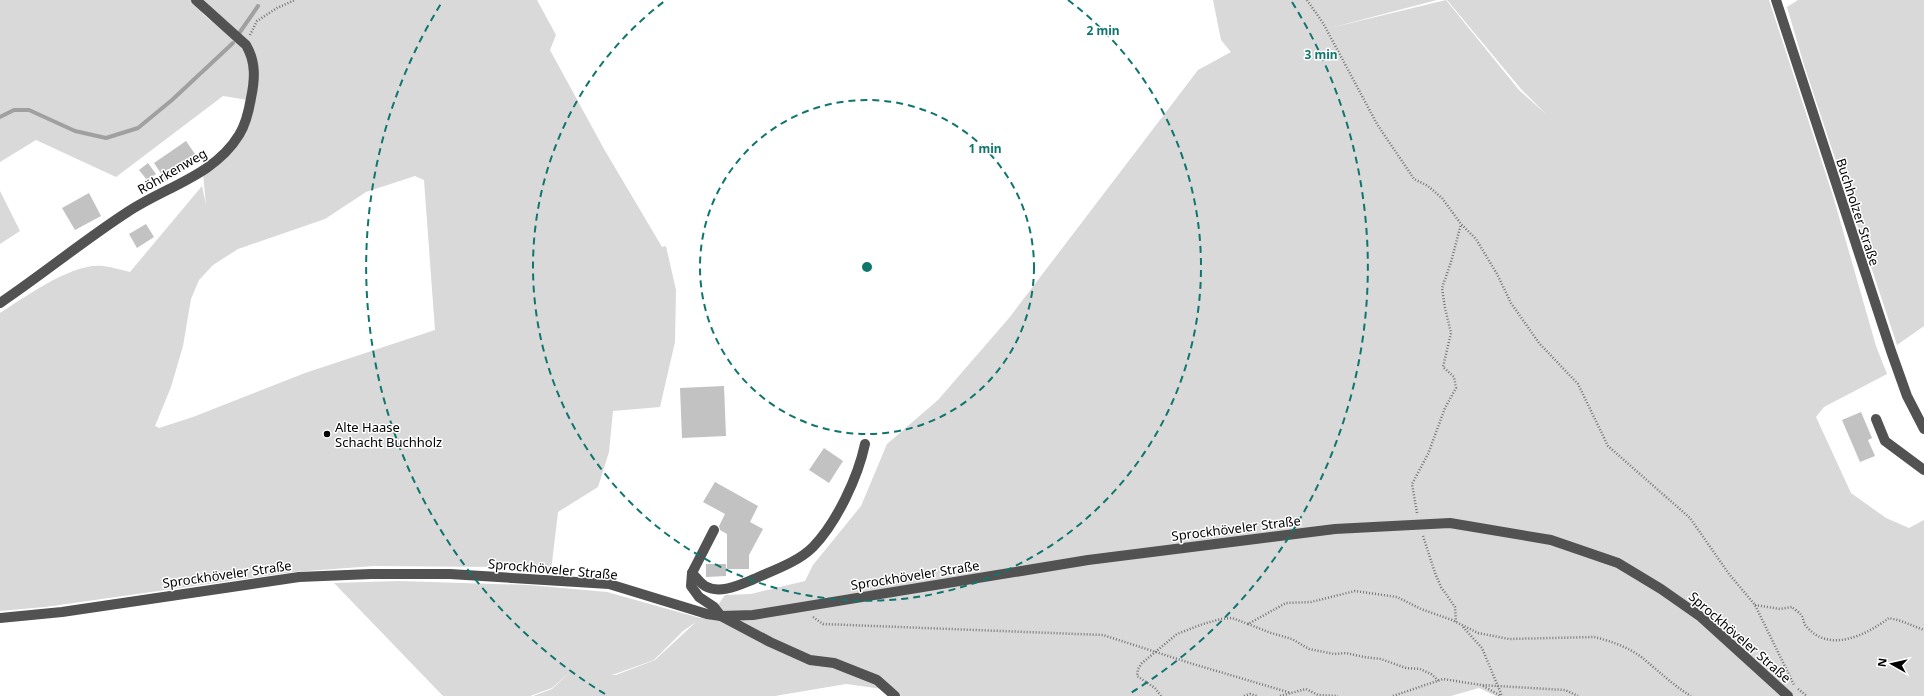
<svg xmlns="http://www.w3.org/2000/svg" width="1924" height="696" viewBox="0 0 1924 696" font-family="'Noto Sans',sans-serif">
	<rect width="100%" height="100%" fill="#fff"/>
	<!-- green -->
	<g fill="#d9d9d9" fill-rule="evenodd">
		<path d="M 0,0 L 192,0 L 204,15 L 237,42 L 245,53 L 250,69 L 248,100 L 223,96 L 116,177 L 36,140 L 0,162 Z"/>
		<path d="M 200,0 L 537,0 L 556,35 L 550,50 L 604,149 L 662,247 L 666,246 L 676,290 L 675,342 L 660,407 L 613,411 L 609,452 L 598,487 L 558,512 L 551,571 L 494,567 L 374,566 L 294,572 L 45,607 L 0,611 L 0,313 C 25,297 73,262 103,266 C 112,267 121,270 130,272 L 202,186 L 206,205 L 203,174 L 242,136 L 254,53 ZM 415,176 L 424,180 L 435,330 L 305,373 L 193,417 L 159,428 L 155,426 L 171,387 L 183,346 L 191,299 L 199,280 L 213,265 L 238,249 L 325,219 L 366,192 Z"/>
		<path d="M 1213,0 L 1437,0 L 1330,28 L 1446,0 L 1519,90 L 1547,115 L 1521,89 L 1447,0 L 1769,0 L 1833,196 L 1876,346 L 1887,374 L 1824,407 L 1816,417 L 1851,493 L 1886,518 L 1909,528 L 1924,520 L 1924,696 L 1496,696 L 1479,688 L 1451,696 L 897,696 L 890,690 L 846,684 L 775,696 L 533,696 L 552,689 L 571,671 L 552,688 L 530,696 L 443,696 L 334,583 L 399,581 L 529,585 L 607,592 L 700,618 L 718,605 L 725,595 L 751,594 L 805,581 L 813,565 L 861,506 L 887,444 L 938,400 L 1009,318 L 1198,70 L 1231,52 L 1221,40 ZM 696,622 L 655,660 L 616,675 L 610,674 L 615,674 L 654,660 L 683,631 Z"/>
		<path d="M 1798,0 L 1924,0 L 1924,326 L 1897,345 L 1804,65 L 1787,7 Z"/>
		<path d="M 0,191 L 20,231 L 0,244 Z"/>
	</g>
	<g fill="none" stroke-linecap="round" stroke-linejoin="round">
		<!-- stream -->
		<g stroke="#a0a0a0" stroke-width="4">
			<path d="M 240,32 L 258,6"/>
			<path d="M 0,117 L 14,110 L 29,110 L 75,131 L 106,138 L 138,128 L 172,100 L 233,43"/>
		</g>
	</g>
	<!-- building -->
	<g fill="#c2c2c2">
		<path d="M 186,141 L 195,154 L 188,159 L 191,163 L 166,181 L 154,163 Z"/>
		<path d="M 148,163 L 156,174 L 147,180 L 139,170 Z"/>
		<path d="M 89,193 L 101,216 L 75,230 L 62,208 Z"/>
		<path d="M 146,224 L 154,237 L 137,248 L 129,234 Z"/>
		<path d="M 724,386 L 726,436 L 682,438 L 680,388 Z"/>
		<path d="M 1861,412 L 1872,438 L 1868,440 L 1875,456 L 1860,462 L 1842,420 Z"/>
		<path d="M 824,448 L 843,461 L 829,483 L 809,470 Z"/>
		<path d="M 715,482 L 758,506 L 750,522 L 763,529 L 749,555 L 749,569 L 727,569 L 727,534 L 720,530 L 719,526 L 725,514 L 703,502 Z"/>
		<path d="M 706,564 L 726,564 L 726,576 L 706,577 Z"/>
	</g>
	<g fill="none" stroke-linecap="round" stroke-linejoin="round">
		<!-- path -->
		<g stroke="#747474" stroke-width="2.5" stroke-dasharray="1 2" stroke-linecap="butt">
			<path d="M 1307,0 L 1323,23 L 1377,124 L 1414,179 L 1428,186 L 1442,198 L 1461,224 L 1476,239 L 1497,274 L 1511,303 L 1539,343 L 1578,384 L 1608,446 L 1690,518 L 1729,574 L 1755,605 L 1794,685"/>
			<path d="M 250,35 L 257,21 L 277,8 L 295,0"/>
			<path d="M 1417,513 L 1412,484 L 1428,454 L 1445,408 L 1456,388 L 1454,377 L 1443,367 L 1451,333 L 1445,308 L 1442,288 L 1451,262 L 1461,224"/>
			<path d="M 1423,536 L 1435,573 L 1441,587 L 1455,607 L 1456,622"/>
			<path d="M 1755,605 L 1780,609 L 1792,607 C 1794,609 1799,612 1801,615 C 1804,618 1803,623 1806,626 C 1829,654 1866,635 1889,618 L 1901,621 L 1924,630"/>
			<path d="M 813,617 L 823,624 L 1103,635 L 1193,664 L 1291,693"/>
			<path d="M 1248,624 L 1271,633 L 1292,639 L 1309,649 L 1334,654 L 1346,653 L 1364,657 L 1381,659 L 1406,668 L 1420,669 L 1431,674 L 1439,681"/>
			<path d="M 1463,627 L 1482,648 L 1502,696"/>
			<path d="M 1483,686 L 1501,696"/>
			<path d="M 1798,689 L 1807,696"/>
			<path d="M 1161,696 L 1155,688 L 1137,676 L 1138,669 L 1142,663 L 1177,634 L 1203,624 L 1221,619 L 1232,618 L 1248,624 L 1286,603 L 1311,602 L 1355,591 L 1397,597 L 1421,609 L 1452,620 L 1478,633 L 1509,639 L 1594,637 C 1611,641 1631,648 1645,660 C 1661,673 1674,686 1691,696"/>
			<path d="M 1244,696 L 1250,694 L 1258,696"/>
			<path d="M 1280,696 L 1306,689 L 1318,695 L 1338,696"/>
			<path d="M 1393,696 L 1443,679 L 1481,685 L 1565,690 L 1578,696"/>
		</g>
		<!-- minor -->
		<g stroke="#525252" stroke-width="10">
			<path d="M 1776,0 L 1891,351 L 1907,396 L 1924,429"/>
			<path d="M 0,303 C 43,274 83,241 126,213 C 164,187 214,176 239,135 C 246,124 249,110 251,98 C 255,79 256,62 246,45 L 196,0"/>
			<path d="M 1876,419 L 1885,441 L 1924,470"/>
			<path d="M 714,530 L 692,573 L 691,586 L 699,597 L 714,607 L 721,616 L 770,642 L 810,660 L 834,663 L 877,680 L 895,696"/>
			<path d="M 692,573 C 696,577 700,583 705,586 C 720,595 741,584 754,579 C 774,570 798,562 813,547 C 837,522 858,477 865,444"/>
			<path d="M 0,618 L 62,612 L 299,577 L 371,574 L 450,574 L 609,584 L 707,614 L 721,616 L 753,615 L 1088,560 L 1335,529 L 1450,523 L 1551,540 L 1618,563 L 1661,589 L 1701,617 L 1788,696"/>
		</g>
	</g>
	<!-- distance rings -->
	<g fill="none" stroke="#0f766e" stroke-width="2" stroke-dasharray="7 5">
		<circle cx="867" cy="267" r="167"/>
		<path d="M1068 0A334 334 0 1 1 666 0"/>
		<path d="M605 694A501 501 0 0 1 442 2M1292 2A501 501 0 0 1 1129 694"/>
	</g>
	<!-- markers -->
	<circle fill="#000" stroke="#fff" stroke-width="1.5" cx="327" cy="434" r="4"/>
	<g text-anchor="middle" stroke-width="3" stroke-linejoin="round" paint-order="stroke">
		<!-- street labels -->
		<g font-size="13" fill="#000" stroke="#fff">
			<text transform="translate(172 171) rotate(-30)" y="5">Röhrkenweg</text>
			<text transform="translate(1858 212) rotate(72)" y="5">Buchholzer Straße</text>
			<text transform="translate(1236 528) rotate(-7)" y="5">Sprockhöveler Straße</text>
			<text transform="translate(553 569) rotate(5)" y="5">Sprockhöveler Straße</text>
			<text transform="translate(227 574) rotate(-8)" y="5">Sprockhöveler Straße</text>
			<text transform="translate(915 575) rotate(-9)" y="5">Sprockhöveler Straße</text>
			<text transform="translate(1740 637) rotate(41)" y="5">Sprockhöveler Straße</text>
		</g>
		<!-- poi labels -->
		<g font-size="13" fill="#000" stroke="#fff" text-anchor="start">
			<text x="335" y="432">Alte Haase<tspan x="335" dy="15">Schacht Buchholz</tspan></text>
		</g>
	</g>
	<circle cx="867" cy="267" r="6" fill="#0f766e" stroke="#fff" stroke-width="2"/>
	<g font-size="12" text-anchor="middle" font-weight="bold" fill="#0f766e" stroke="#fff" stroke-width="3" stroke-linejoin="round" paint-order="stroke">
		<text x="1103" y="35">2 min</text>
		<text x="1321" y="59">3 min</text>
		<text x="985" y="153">1 min</text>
	</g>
	<!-- north arrow -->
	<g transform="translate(1892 664) rotate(278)" stroke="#ffffff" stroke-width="3" paint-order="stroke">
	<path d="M0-3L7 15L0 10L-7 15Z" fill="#000000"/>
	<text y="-6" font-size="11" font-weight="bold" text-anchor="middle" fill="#000000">N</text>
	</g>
</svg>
